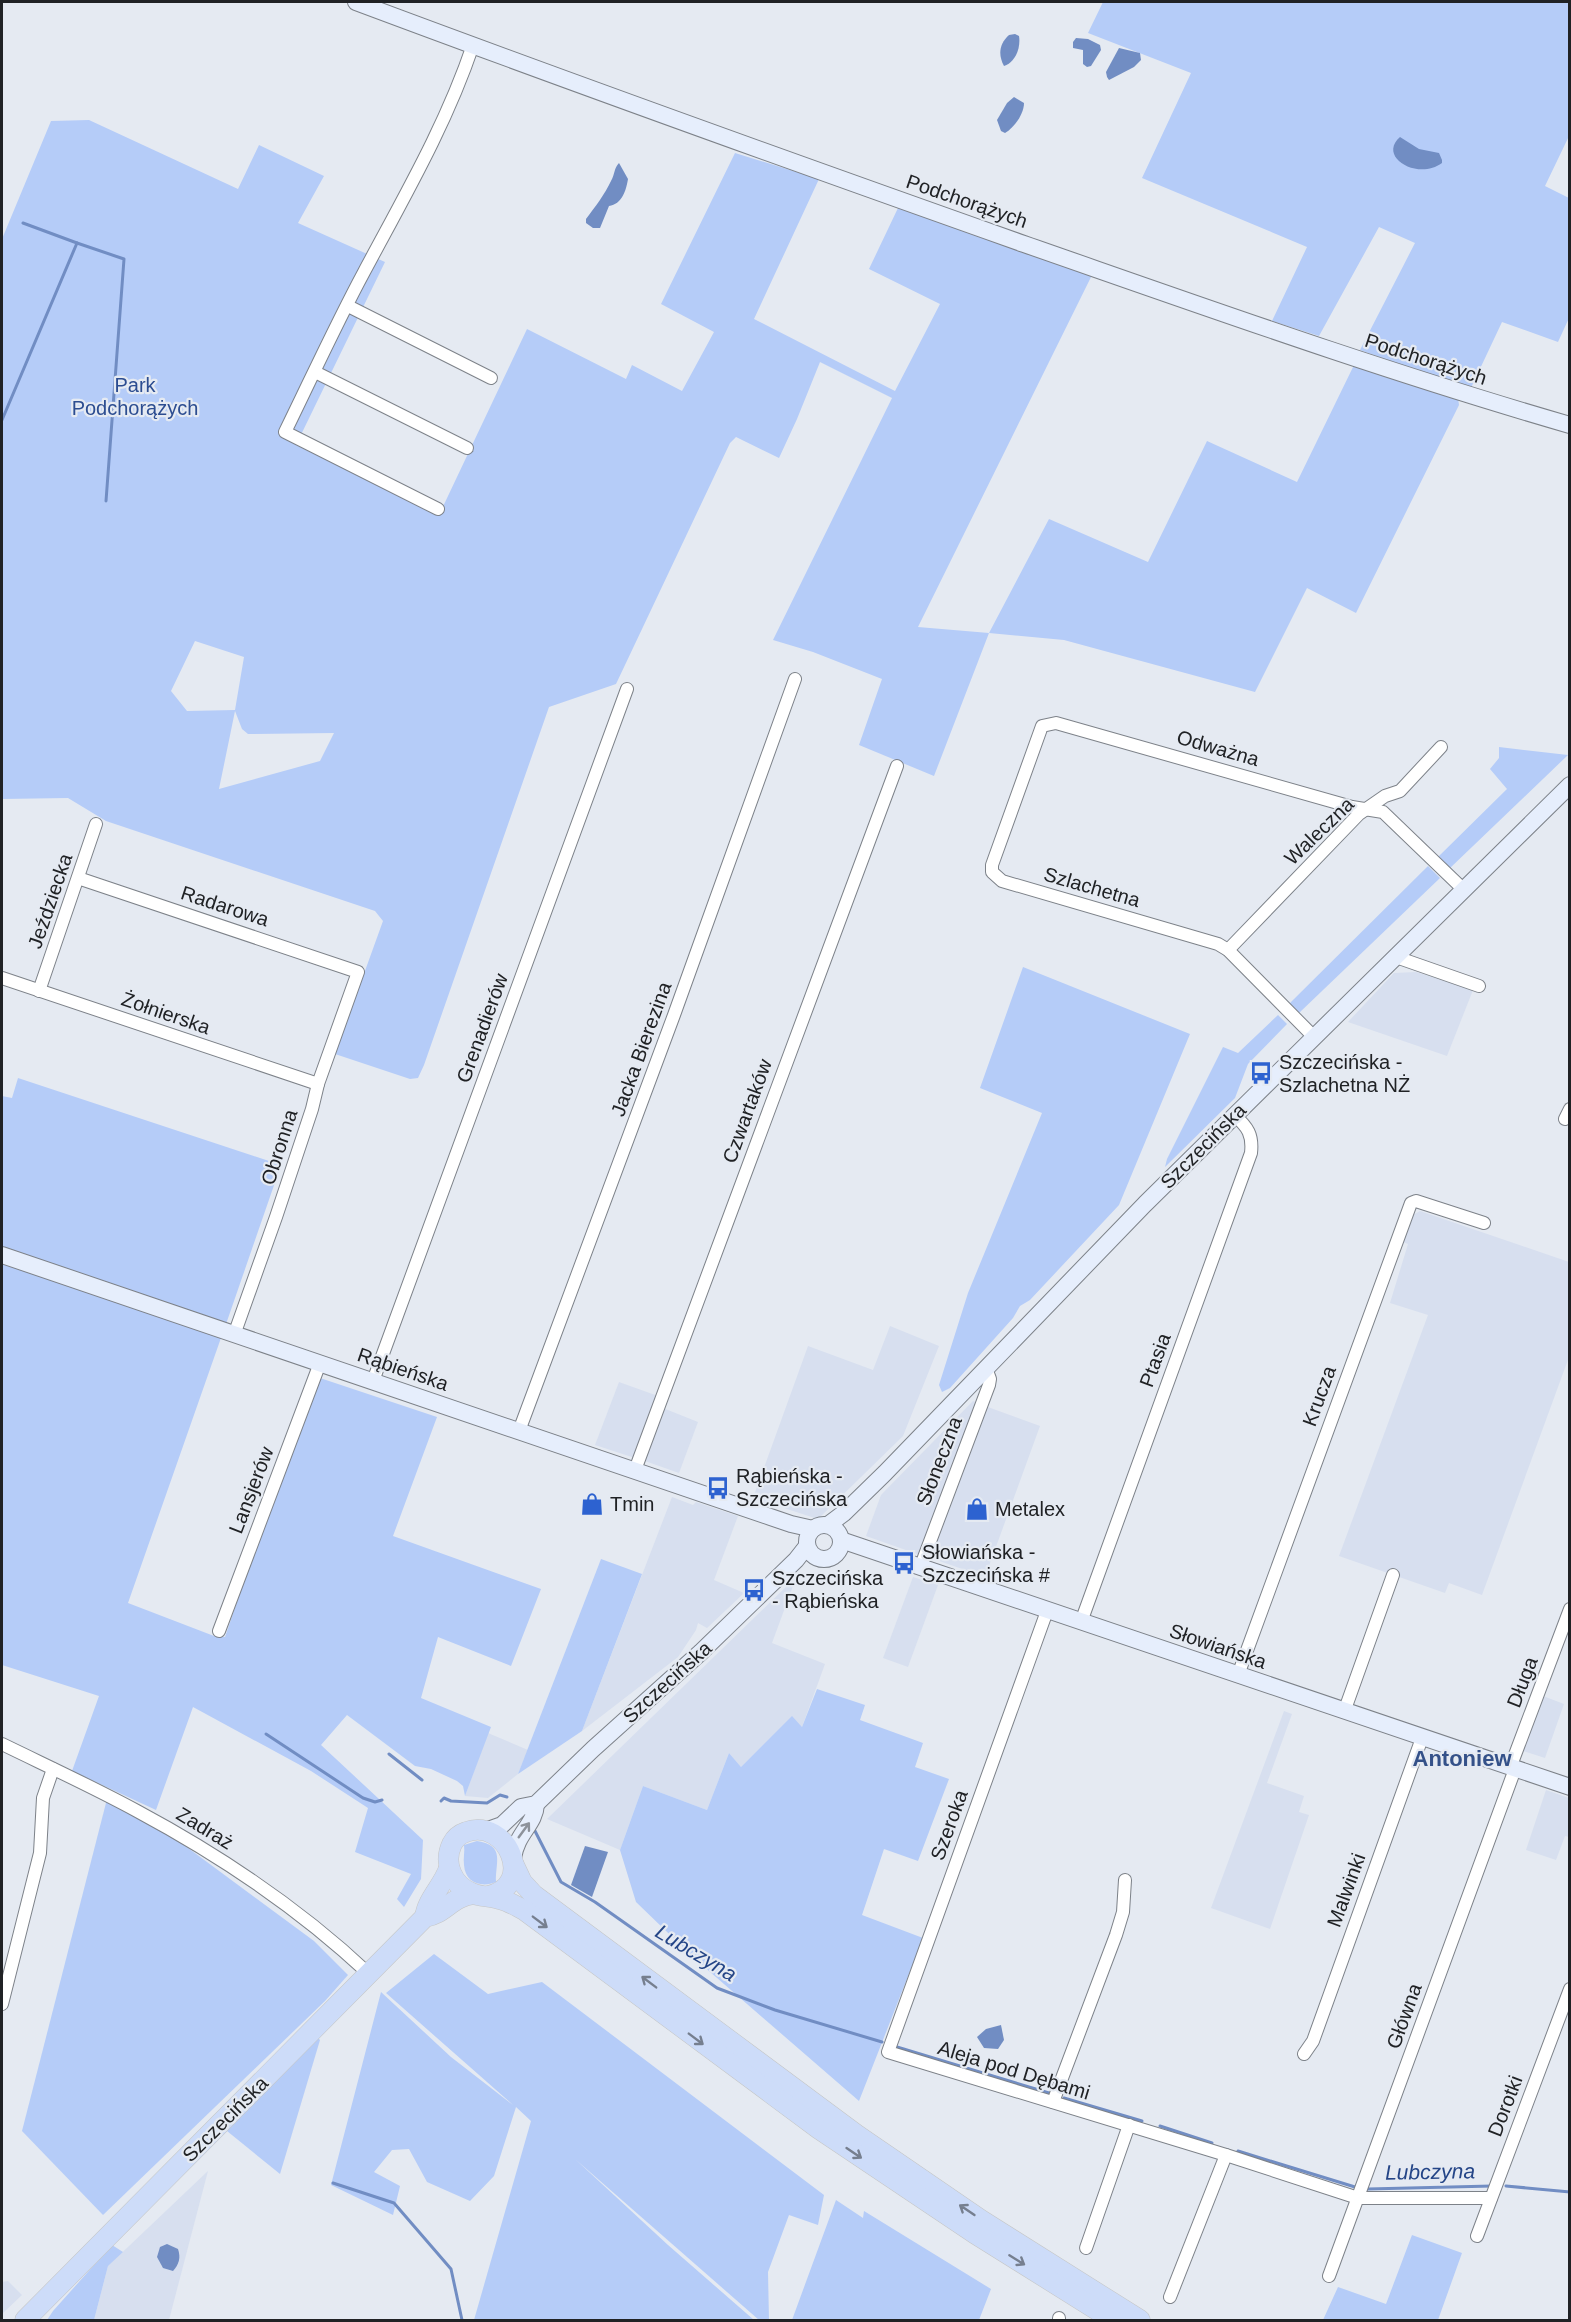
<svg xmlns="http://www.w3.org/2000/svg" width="1571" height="2322" viewBox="0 0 1571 2322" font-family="Arial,sans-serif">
	<rect width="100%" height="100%" fill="#e5eaf2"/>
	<!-- built -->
	<g fill="#d7dfef">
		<path d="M 1416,972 L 1473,990 L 1447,1056 L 1348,1022 L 1394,973 Z"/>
		<path d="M 1420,1211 L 1569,1262 L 1569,1357 L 1482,1595 L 1449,1583 L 1445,1593 L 1339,1556 L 1428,1315 L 1390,1303 L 1408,1244 L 1403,1242 L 1413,1215 Z"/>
		<path d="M 890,1326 L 939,1346 L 903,1436 L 818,1519 L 753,1498 L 808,1346 L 873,1370 Z"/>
		<path d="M 619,1382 L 658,1396 L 635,1458 L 595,1445 Z"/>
		<path d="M 973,1401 L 978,1403 L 920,1555 L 866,1536 L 881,1495 Z"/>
		<path d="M 985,1406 L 1040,1426 L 985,1577 L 928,1557 Z"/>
		<path d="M 663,1408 L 698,1422 L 679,1473 L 645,1461 Z"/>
		<path d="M 672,1497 L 693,1505 L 696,1502 L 738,1516 L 714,1580 L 744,1593 L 707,1628 L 698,1623 L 696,1630 L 678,1657 L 582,1731 Z"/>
		<path d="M 913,1577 L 938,1585 L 908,1667 L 883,1658 Z"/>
		<path d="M 790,1583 L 793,1586 L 772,1643 L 825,1664 L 802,1727 L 792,1717 L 741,1767 L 729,1753 L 707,1810 L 643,1786 L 620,1850 L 547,1819 Z"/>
		<path d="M 1543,1696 L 1564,1704 L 1545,1758 L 1523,1751 Z"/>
		<path d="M 1284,1711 L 1292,1714 L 1267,1783 L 1304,1796 L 1299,1812 L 1309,1815 L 1270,1929 L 1211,1908 Z"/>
		<path d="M 488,1733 L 528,1750 L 518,1774 L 488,1798 L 465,1796 Z"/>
		<path d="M 1546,1790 L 1569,1798 L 1569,1837 L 1565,1836 L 1556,1860 L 1526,1850 Z"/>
		<path d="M 208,2171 L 169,2320 L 94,2320 L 108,2266 Z"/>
		<path d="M 8,2281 L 22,2295 L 2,2314 L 2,2282 Z"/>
	</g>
	<!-- green -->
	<g fill="#b5ccf8" fill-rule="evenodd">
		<path d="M 1103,2 L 1569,2 L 1569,136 L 1545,186 L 1569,198 L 1569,318 L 1558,342 L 1502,322 L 1470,390 L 1360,350 L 1415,243 L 1379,227 L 1319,336 L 1272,321 L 1307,247 L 1142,178 L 1191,73 L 1088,33 Z"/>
		<path d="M 89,120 L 238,189 L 259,145 L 324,176 L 298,223 L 385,262 L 296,445 L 439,515 L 527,329 L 626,379 L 632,365 L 682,391 L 714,332 L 661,304 L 735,153 L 819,179 L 754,319 L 895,391 L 940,304 L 869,269 L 898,208 L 977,233 L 1092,275 L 918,627 L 989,633 L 1049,519 L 1148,562 L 1207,441 L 1297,482 L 1355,363 L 1458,398 L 1459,405 L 1356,613 L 1307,588 L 1255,692 L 1064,640 L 989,633 L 934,776 L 859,745 L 882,679 L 813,652 L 773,640 L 892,398 L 820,362 L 797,419 L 779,458 L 736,437 L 730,443 L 616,684 L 549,707 L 424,1065 L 418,1078 L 410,1079 L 335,1054 L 383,921 L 375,911 L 106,821 L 68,798 L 2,799 L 2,239 L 51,121 ZM 195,641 L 244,657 L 235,710 L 187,711 L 171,691 ZM 235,711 L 242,729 L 248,734 L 334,733 L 320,761 L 219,789 Z"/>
		<path d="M 1499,747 L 1568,755 L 1449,869 L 1438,857 L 1507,789 L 1490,769 L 1499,758 Z"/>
		<path d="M 1428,866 L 1440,878 L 1299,1013 L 1289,1004 Z"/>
		<path d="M 1023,967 L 1190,1034 L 1119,1205 L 1030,1300 L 1020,1306 L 1013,1318 L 950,1388 L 942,1392 L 939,1385 L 968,1293 L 1042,1113 L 980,1088 Z"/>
		<path d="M 1278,1015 L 1287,1024 L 1248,1064 L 1235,1098 L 1165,1167 L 1167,1159 L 1223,1047 L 1238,1053 Z"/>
		<path d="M 18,1078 L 281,1165 L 225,1327 L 2,1250 L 2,1096 L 12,1098 Z"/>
		<path d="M 2,1260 L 222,1335 L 128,1603 L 214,1636 L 225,1637 L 274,1494 L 320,1378 L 437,1417 L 393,1536 L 541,1589 L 511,1666 L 438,1637 L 421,1698 L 491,1727 L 465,1796 L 463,1786 L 457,1781 L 431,1769 L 415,1766 L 347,1715 L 321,1745 L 423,1840 L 421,1879 L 404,1907 L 397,1899 L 411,1874 L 355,1852 L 368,1808 L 311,1771 L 193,1707 L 156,1810 L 72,1771 L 99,1696 L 2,1665 Z"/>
		<path d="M 601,1559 L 642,1574 L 582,1731 L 518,1774 Z"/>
		<path d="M 817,1689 L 865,1705 L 860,1720 L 923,1743 L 915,1767 L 949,1779 L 918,1861 L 884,1849 L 862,1915 L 923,1938 L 859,2101 L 694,1958 L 636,1902 L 620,1850 L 643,1786 L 707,1810 L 729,1753 L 741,1767 L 792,1716 L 802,1727 Z"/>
		<path d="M 107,1799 L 161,1828 L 314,1941 L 348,1975 L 325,2001 L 103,2215 L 22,2131 Z"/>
		<path d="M 477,1841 C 506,1845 495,1863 496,1882 C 482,1888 465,1883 464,1865 C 463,1858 465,1852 464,1845 Z"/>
		<path d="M 434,1954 L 488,1994 L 542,1982 L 824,2195 L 818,2225 L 789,2215 L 768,2272 L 769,2320 L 759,2320 L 575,2159 L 668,2245 L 754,2320 L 474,2320 L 531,2121 L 516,2107 L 494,2176 L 470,2201 L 427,2182 L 409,2149 L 392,2150 L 374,2172 L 400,2186 L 393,2215 L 331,2185 L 381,1992 L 451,2057 L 513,2105 L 386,1993 Z"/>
		<path d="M 317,2037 L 320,2040 L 280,2174 L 227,2131 L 228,2125 Z"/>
		<path d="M 836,2200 L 863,2218 L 864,2211 L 991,2289 L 979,2320 L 792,2320 Z"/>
		<path d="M 1412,2235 L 1462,2253 L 1438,2320 L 1323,2320 L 1338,2287 L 1386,2304 Z"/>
		<path d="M 112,2245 L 123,2252 L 108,2266 L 94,2320 L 47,2320 L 53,2311 Z"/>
	</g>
	<!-- water -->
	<g fill="#718dc3">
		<path d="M 1015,34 L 1019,36 C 1021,48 1015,63 1004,66 C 998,55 999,44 1009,35 Z"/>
		<path d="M 1076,38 L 1088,39 L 1100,45 L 1101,50 L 1091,66 L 1087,67 L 1083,64 L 1083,50 L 1073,48 L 1073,42 Z"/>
		<path d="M 1119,48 L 1140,53 L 1141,60 L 1134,67 L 1109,80 L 1107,77 L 1106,72 Z"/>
		<path d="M 1014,97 L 1024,103 C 1024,114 1014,128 1005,133 L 1001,131 L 997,120 L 1007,103 Z"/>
		<path d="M 1400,137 L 1419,149 L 1439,153 L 1442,160 L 1442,163 C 1418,181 1377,157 1400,137 Z"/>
		<path d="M 619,163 L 628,179 C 626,191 622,204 609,206 L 600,228 L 593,228 L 586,223 L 586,219 C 595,207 605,194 611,181 C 615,174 614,168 619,163 Z"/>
		<path d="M 585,1846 L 608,1852 L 592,1897 L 571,1885 Z"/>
		<path d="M 1001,2025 L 1004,2040 L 998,2049 L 984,2048 L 977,2037 L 986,2029 Z"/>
		<path d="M 167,2244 L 178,2249 C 181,2258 179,2264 173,2271 L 163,2268 L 157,2257 L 160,2247 Z"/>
	</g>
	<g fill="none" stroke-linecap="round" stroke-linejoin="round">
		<!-- stream -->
		<g stroke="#718dc3" stroke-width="3">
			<path d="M 77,243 L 124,259 L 106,501"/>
			<path d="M 2,420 L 77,243 L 23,223"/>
			<path d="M 266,1734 L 363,1798 L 375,1802 L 382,1800"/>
			<path d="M 389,1754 L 422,1780"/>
			<path d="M 441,1801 L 444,1798 L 451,1801 L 487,1803 L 500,1795 L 507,1797"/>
			<path d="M 535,1831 L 561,1882 L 595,1902 L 717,1988 L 775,2010 L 882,2042"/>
			<path d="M 897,2047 L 1049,2093"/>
			<path d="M 1064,2098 L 1142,2121"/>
			<path d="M 1160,2126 L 1212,2143"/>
			<path d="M 1238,2151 L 1355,2187"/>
			<path d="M 333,2183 L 394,2203 L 451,2269 L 462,2320"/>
			<path d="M 1506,2186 L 1570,2192"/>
			<path d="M 1368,2189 L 1492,2186"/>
		</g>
		<!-- street casing -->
		<g stroke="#7d8289" stroke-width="14">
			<g id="street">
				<path d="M 348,306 L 491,378"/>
				<path d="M 315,372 L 467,448"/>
				<path d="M 438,509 L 285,432 C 311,379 336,324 364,272 C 404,197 446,125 473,45"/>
				<path d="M 78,878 L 358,972 L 318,1084 L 312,1109 L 276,1217 L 234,1335"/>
				<path d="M 1228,950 L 1359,814 L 1385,796 L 1400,791 L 1441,747"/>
				<path d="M 1396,957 L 1479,986"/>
				<path d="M 2,978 L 318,1084"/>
				<path d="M 39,991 L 96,824"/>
				<path d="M 1314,1037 L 1228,950 L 1218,944 L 1002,881 L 992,872 L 992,865 L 1042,726 L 1056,723 L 1352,807 L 1383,812 L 1463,889"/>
				<path d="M 1565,1119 L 1570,1109"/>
				<path d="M 373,1381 L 627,689"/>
				<path d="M 519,1431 L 674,1015 L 795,679"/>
				<path d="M 635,1470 L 897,766"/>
				<path d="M 920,1568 L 989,1385 L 990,1379 L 986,1368"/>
				<path d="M 1047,1611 L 888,2052 L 1226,2155 L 1358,2198 L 1491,2198"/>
				<path d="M 1081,1622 L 1251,1153 C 1253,1135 1248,1127 1234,1115"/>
				<path d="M 219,1631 L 320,1363"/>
				<path d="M 1238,1675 L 1411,1203 L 1416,1201 L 1484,1223"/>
				<path d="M 1344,1712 L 1393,1575"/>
				<path d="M 2,1744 C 47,1766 93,1787 137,1811 C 221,1856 300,1909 369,1974"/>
				<path d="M 1510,1768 L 1570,1609"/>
				<path d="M 2,2004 L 40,1853 L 43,1798 L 53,1769"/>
				<path d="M 1304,2054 L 1313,2041 L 1422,1738"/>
				<path d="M 1053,2102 L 1116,1935 L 1123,1912 L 1125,1880"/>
				<path d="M 1477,2236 L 1570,1989"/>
				<path d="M 1086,2248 L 1129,2125"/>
				<path d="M 1329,2276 L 1515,1769"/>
				<path d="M 1170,2297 L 1226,2155"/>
				<path d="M 1059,2320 L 1059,2318"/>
			</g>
		</g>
		<!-- secondary casing -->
		<g stroke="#7d8289" stroke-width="18">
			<g id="secondary">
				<path d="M 356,2 C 578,85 801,165 1024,244 C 1205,307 1386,372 1570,425"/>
				<path d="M 2,1255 L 791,1524 L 813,1529"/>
				<circle cx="824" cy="1542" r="17"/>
				<path d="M 828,1525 L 844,1513 L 885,1473 L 1145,1204 L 1570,785"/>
				<path d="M 841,1540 L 1570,1787"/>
				<path d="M 485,1831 L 502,1825 L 521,1807 L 536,1804 L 593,1749 L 701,1652 L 796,1560 L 807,1546"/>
				<path d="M 513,1858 C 517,1832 535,1825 536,1804"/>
			</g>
		</g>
		<!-- primary casing -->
		<g stroke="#c5c6c6" stroke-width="21">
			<g id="primary">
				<path d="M 514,1865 L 522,1882 L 534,1895 L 857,2135 L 981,2220 L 1140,2320"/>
				<path d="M 488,1896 C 537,1886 507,1817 466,1832 C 460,1834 455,1838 452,1844 C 443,1863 452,1885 472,1893 C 480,1897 490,1896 499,1899 C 508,1901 516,1906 524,1910 L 819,2129 L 974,2233 L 1113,2320"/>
				<path d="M 425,1917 C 427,1899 443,1886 449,1868"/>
				<path d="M 25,2320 L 425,1917 C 445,1914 451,1897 473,1894"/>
			</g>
		</g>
		<!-- street -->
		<use href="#street" stroke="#fff" stroke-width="12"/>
		<!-- secondary -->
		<use href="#secondary" stroke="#e6eefc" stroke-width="16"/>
		<!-- primary -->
		<use href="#primary" stroke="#cddcf9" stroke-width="20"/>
	</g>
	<!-- one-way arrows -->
	<defs><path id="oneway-shaft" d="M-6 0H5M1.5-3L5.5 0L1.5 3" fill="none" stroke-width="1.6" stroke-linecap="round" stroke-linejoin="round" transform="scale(1.5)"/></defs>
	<use stroke="#8d929b" href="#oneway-shaft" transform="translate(524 1830) rotate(-54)"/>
	<g stroke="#767f8f">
		<use href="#oneway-shaft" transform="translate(540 1922) rotate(37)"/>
		<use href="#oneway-shaft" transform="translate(649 1982) rotate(-143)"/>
		<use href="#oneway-shaft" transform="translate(696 2039) rotate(37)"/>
		<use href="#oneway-shaft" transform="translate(854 2153) rotate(34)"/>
		<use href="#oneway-shaft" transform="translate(967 2210) rotate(-146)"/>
		<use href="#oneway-shaft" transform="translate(1017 2260) rotate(32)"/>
	</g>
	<!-- icons -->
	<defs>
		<g id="bus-bare" transform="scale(1.8)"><path d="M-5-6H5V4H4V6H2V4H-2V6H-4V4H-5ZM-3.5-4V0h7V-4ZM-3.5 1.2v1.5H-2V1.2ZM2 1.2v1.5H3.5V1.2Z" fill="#2d62d0" stroke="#e5eaf2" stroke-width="2.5" paint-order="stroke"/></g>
		<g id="shop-bare" transform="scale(1.8)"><path d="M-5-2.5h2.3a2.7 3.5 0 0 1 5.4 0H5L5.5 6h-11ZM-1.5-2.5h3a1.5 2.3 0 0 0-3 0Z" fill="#2d62d0" stroke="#e5eaf2" stroke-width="2.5" paint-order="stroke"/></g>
	</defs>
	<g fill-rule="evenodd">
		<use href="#bus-bare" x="1261" y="1073"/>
		<use href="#bus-bare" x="718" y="1488"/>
		<use href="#shop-bare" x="592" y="1504"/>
		<use href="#shop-bare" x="977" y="1509"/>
		<use href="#bus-bare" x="904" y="1563"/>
		<use href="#bus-bare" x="754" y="1590"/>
	</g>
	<g text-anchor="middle" stroke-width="4.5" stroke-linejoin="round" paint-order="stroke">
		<!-- street labels -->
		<g font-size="20" fill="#202225" stroke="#e5eaf2">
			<text transform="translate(967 201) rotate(19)" y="7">Podchorążych</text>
			<text transform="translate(1426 359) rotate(18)" y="7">Podchorążych</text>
			<text transform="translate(1218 748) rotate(16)" y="7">Odważna</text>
			<text transform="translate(1319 831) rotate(-44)" y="7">Waleczna</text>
			<text transform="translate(1092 887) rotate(16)" y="7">Szlachetna</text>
			<text transform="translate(50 901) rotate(-71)" y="7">Jeździecka</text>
			<text transform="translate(225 906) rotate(18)" y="7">Radarowa</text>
			<text transform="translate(166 1013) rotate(19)" y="7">Żołnierska</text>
			<text transform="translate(482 1028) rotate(-70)" y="7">Grenadierów</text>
			<text transform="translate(641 1049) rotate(-70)" y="7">Jacka Bierezina</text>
			<text transform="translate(747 1111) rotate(-70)" y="7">Czwartaków</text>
			<text transform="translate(1203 1146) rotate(-45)" y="7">Szczecińska</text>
			<text transform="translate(279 1147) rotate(-72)" y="7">Obronna</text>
			<text transform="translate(1155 1360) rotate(-70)" y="7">Ptasia</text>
			<text transform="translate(403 1369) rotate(19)" y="7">Rąbieńska</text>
			<text transform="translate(1319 1396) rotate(-70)" y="7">Krucza</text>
			<text transform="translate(939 1461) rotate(-69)" y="7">Słoneczna</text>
			<text transform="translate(251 1490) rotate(-69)" y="7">Lansjerów</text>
			<text transform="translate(1218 1646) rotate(19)" y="7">Słowiańska</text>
			<text transform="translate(667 1682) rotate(-42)" y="7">Szczecińska</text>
			<text transform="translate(1522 1682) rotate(-69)" y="7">Długa</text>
			<text transform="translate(949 1825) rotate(-70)" y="7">Szeroka</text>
			<text transform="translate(205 1828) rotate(31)" y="7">Zadraż</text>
			<text transform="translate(1346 1890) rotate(-70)" y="7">Malwinki</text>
			<text transform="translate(1404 2016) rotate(-70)" y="7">Główna</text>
			<text transform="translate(1014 2070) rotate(17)" y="7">Aleja pod Dębami</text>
			<text transform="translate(1505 2106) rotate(-69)" y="7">Dorotki</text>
			<text transform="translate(225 2119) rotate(-45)" y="7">Szczecińska</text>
		</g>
		<!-- park labels -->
		<g font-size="20" fill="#2c4d91" stroke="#e5eaf2">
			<text x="135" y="392">Park<tspan x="135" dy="23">Podchorążych</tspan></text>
		</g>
		<!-- poi labels -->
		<g font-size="20" fill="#202225" stroke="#e5eaf2" text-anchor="start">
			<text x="1279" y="1069">Szczecińska -<tspan x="1279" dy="23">Szlachetna NŻ</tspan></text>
			<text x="736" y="1483">Rąbieńska -<tspan x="736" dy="23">Szczecińska</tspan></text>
			<text x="610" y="1511">Tmin</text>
			<text x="995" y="1516">Metalex</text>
			<text x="922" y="1559">Słowiańska -<tspan x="922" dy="23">Szczecińska #</tspan></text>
			<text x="772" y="1585">Szczecińska<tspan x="772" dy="23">- Rąbieńska</tspan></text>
		</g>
		<!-- water labels -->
		<g font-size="21" font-style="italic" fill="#244587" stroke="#e5eaf2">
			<text transform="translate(696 1953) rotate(31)" y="7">Lubczyna</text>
			<text transform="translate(1430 2172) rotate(-1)" y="7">Lubczyna</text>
		</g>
		<!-- quarter labels -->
		<g font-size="22" font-weight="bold" fill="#345189" stroke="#e5eaf2">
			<text x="1462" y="1766">Antoniew</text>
		</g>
	</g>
	<!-- border -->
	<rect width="1571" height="2322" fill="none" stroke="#202225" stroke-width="6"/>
</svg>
